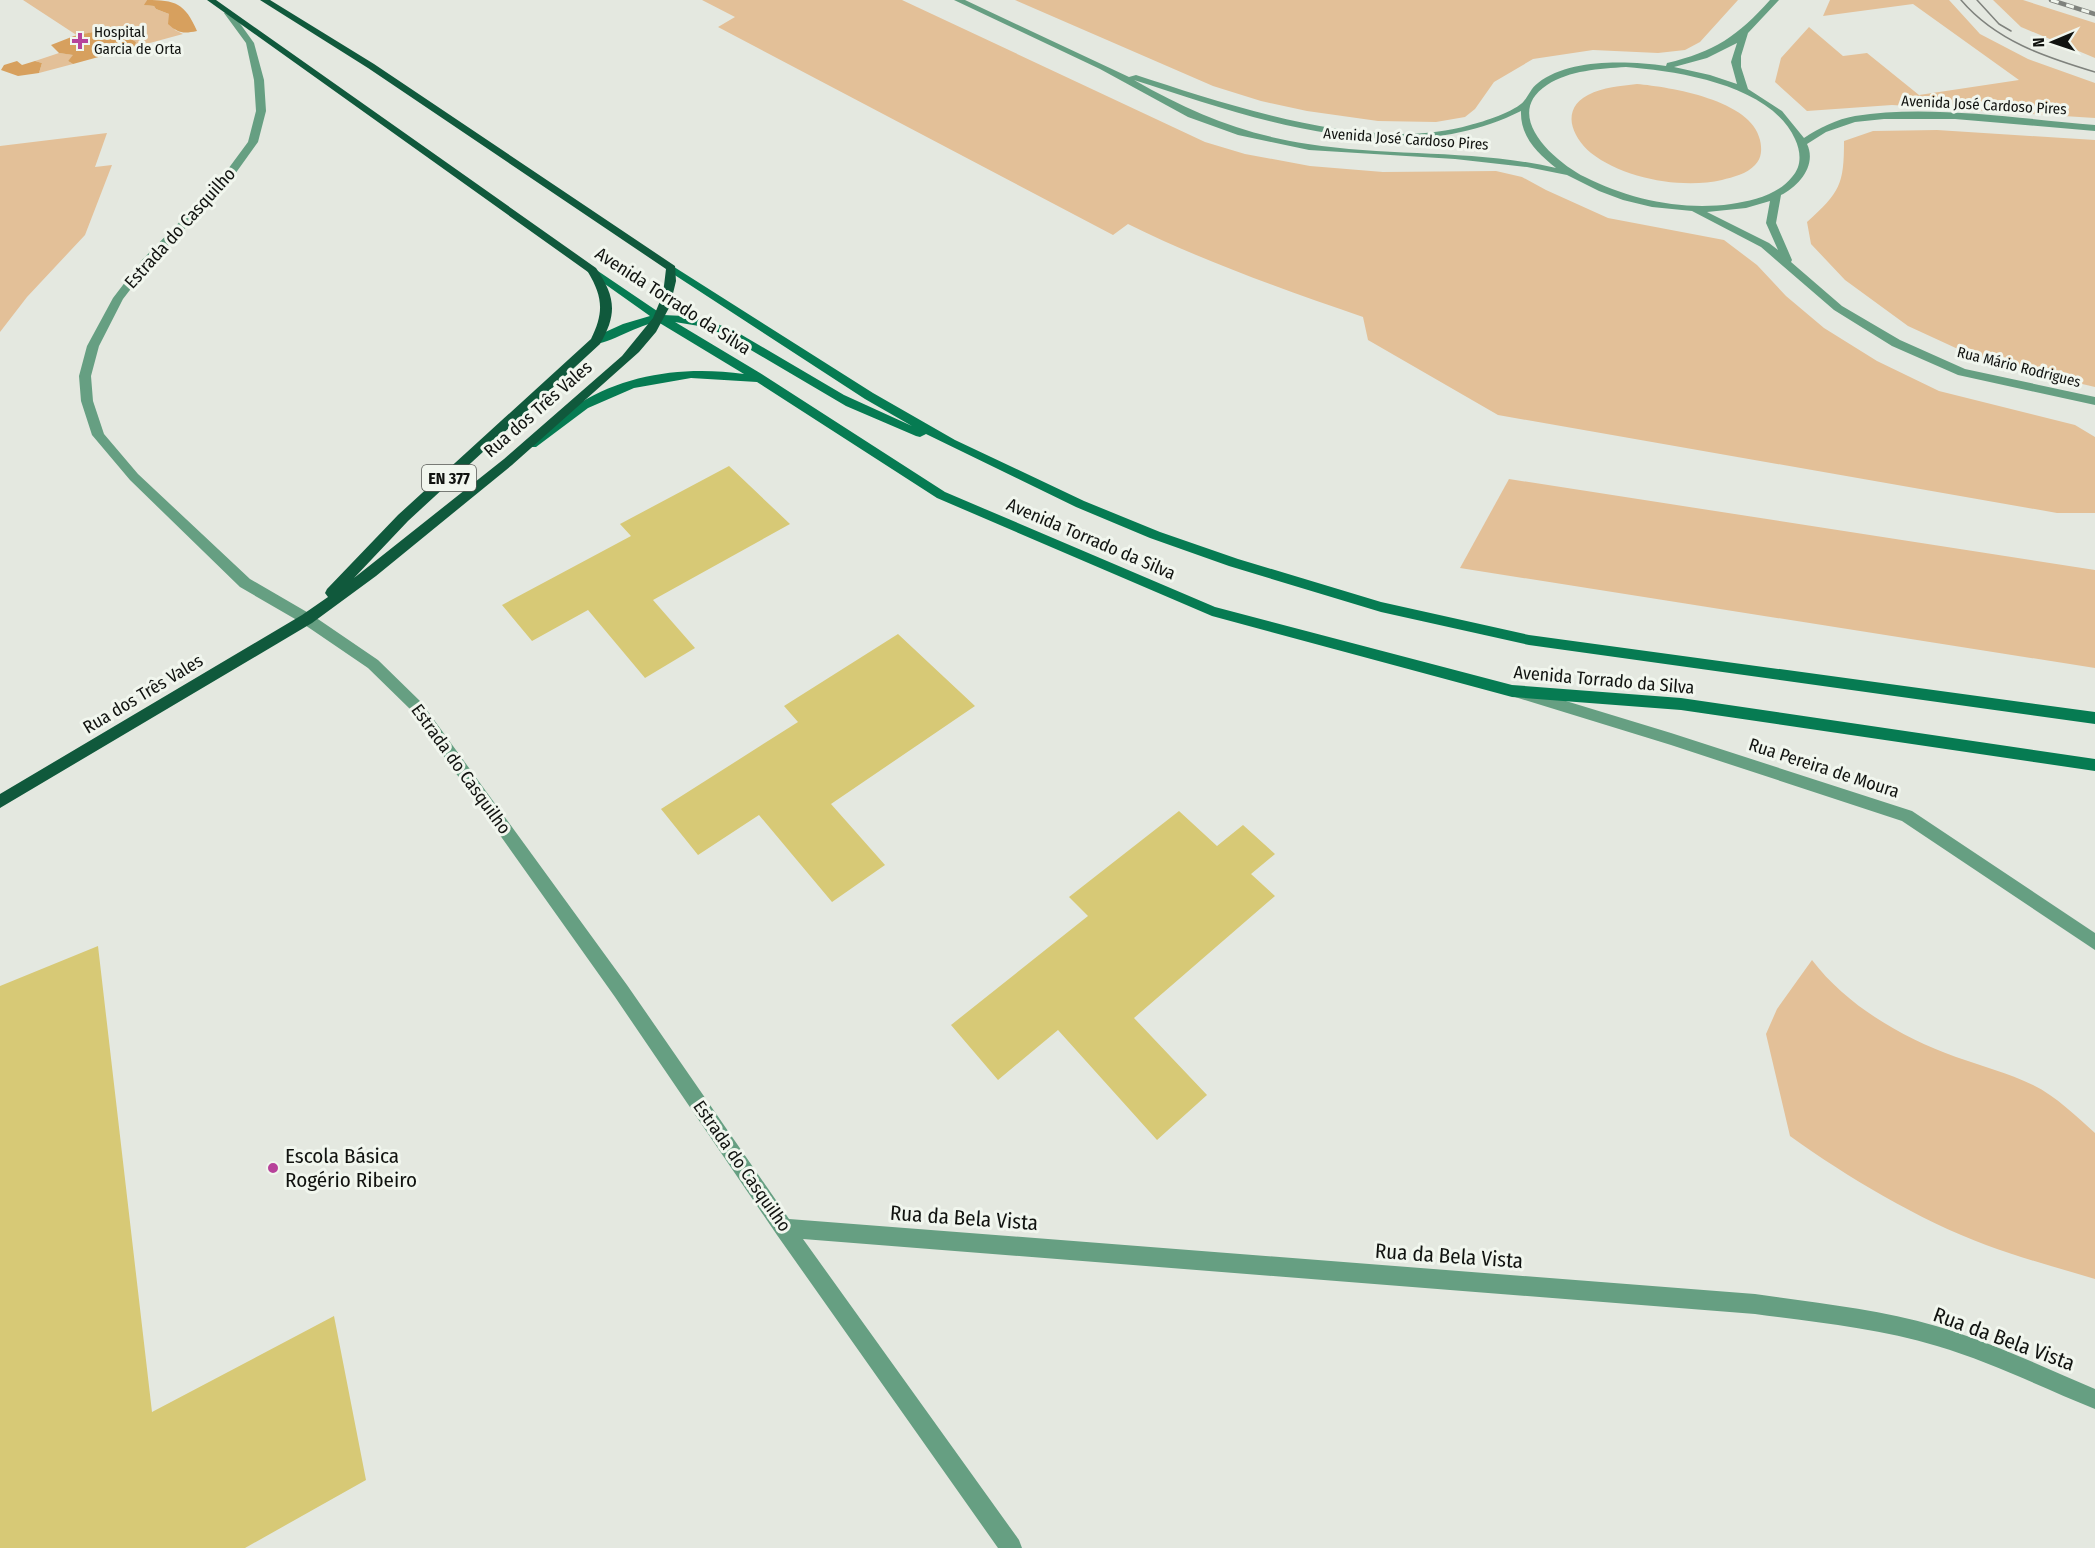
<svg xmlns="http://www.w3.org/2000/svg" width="2095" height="1548" viewBox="0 0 2095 1548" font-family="'Fira Sans Condensed',sans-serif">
	<rect width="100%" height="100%" fill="#e4e8e0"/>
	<!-- green -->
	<g fill="#e3c098">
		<path d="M 23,0 L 147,0 L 145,5 L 154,6 L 156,9 L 169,14 L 175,30 L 183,34 L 135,47 L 136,42 C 126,37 114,31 103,30 C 95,29 86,35 78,36 Z"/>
		<path d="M 702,0 L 902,0 L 1205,142 L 1245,154 L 1310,166 L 1383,172 L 1496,171 L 1522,177 L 1546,190 L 1608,218 L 1724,240 L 1757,265 L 1786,296 L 1824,328 L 1877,361 L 1939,391 L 2075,425 L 2095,437 L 2095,513 L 2057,513 L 1498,415 L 1368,340 L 1363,317 C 1282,289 1205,262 1128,224 L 1113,235 L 718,27 L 735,17 Z"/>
		<path d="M 1015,0 L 1738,0 L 1700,42 L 1685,50 L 1658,53 L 1593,50 L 1533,59 L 1494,82 L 1475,109 L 1465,117 L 1436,122 L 1378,121 L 1307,111 L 1261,101 L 1213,86 Z"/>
		<path d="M 1830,0 L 1949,0 L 1980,34 L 2028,59 L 2095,83 L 2095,118 L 1892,105 L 1807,111 L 1775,82 L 1781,58 L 1809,27 L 1843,56 L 1867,53 L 1919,95 L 2019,80 L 1913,4 L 1823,16 Z"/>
		<path d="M 1993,0 L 2023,0 L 2095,23 L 2095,58 L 2021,27 Z"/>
		<path d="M 59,53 L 74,55 L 68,61 L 73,64 L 39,73 L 42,63 L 35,61 Z"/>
		<path d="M 1637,84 C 1670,87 1752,100 1760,140 C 1762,149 1762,158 1755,165 C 1747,174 1733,177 1722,180 C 1682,189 1624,179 1591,153 C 1571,136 1561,109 1588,95 C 1603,87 1621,86 1637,84 Z"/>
		<path d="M 1937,130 L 2095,140 L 2095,387 L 1984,361 L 1908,326 L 1845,280 L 1811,244 L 1807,222 C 1840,192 1844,185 1844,141 L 1873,131 Z"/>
		<path d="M 107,133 L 95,167 L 112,165 L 85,235 L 27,297 L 0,332 L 0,146 Z"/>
		<path d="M 1509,479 L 2095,570 L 2095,668 L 1460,568 Z"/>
		<path d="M 1812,960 C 1847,1006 1903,1038 1956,1057 C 1982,1066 2008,1073 2033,1085 C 2056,1096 2077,1117 2095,1133 L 2095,1279 C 2059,1268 2021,1258 1986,1245 C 1919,1220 1847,1177 1790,1136 L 1766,1034 L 1777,1009 Z"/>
	</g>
	<!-- forest -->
	<g fill="#d7a05e">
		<path d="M 147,0 C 175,0 185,3 197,31 C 183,34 178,33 168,24 L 169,14 L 156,9 L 154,6 L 144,5 Z"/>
		<path d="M 102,30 L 111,34 L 124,35 L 136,42 L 135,47 L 73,64 L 68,61 L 73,55 L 59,53 L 51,45 L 74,36 Z"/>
		<path d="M 17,61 L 22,65 L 35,61 L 42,63 L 39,73 L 18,76 L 1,70 L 4,65 Z"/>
	</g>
	<!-- building -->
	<g fill="#d7c976">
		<path d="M 729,466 L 790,524 L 653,600 L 695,648 L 645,678 L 588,610 L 532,641 L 502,605 L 631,536 L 620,524 Z"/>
		<path d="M 898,634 L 975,706 L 831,804 L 885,865 L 832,902 L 759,815 L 698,855 L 661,809 L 798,722 L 784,706 Z"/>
		<path d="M 1179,811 L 1217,846 L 1243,825 L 1275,854 L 1251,874 L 1275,896 L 1134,1018 L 1207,1095 L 1157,1140 L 1058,1030 L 998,1080 L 951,1025 L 1088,916 L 1069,897 Z"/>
		<path d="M 98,946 L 152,1412 L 334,1316 L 366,1480 L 245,1548 L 0,1548 L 0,986 Z"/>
	</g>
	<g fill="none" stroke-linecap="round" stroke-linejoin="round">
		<!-- minor -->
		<g fill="#669f82" fill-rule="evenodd">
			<path d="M 954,0 L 965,0 L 1129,77 L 1136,75 C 1231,106 1372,154 1470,125 C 1483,122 1516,111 1524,101 C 1529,95 1531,88 1538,83 C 1570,58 1628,61 1666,66 L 1667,63 C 1714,52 1738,36 1770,0 L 1779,0 L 1748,33 L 1741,56 L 1741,67 L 1748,89 L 1782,111 L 1804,138 C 1819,128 1837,119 1855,116 C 1928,104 2021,119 2095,125 L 2095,131 L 1955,119 L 1884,119 L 1855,122 L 1826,132 L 1807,144 C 1817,165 1799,186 1781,195 L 1776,223 L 1792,260 L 1791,262 L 1842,306 L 1900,340 L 1965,369 L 2095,397 L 2095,405 L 1958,375 L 1892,346 L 1834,310 L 1761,247 L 1692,211 L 1652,207 L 1623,200 L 1599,191 L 1567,175 L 1527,167 L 1455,159 L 1309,150 L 1238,135 L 1188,117 L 1100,69 ZM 1737,43 L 1731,62 L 1737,84 L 1710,75 L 1674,67 L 1707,58 ZM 1626,67 C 1678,71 1771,85 1795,139 C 1801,152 1802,166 1792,177 C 1778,195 1752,201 1731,204 C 1682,211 1628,199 1585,177 C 1555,162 1501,115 1547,85 C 1570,70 1599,69 1626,67 ZM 1134,80 C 1254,119 1400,172 1521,111 C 1520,137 1538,153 1556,168 C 1474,149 1391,157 1308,144 C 1242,134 1192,113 1134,80 ZM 1770,201 L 1766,223 L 1778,250 L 1769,243 L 1707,212 L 1746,208 Z"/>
			<path d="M 228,10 L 231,11 L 254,43 L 264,80 L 266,111 L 258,142 L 225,188 L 150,264 L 123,299 L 99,346 L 91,376 L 93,401 L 104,434 L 138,474 L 250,579 L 312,615 L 378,660 L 421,702 L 627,985 L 789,1219 L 1755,1294 C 1815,1303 1878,1309 1936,1326 C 1991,1342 2043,1367 2095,1389 L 2095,1409 C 2043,1388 1991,1362 1937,1346 C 1878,1328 1815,1322 1755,1314 L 803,1239 L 1019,1540 L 1022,1548 L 998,1548 L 777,1235 L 615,997 L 411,710 L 368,668 L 302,623 L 240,587 L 130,480 L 92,435 L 81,401 L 79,376 L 87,346 L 113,298 L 142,260 L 217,184 L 248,142 L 256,111 L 254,80 L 246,43 L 224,13 Z"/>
			<path d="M 1520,687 L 1671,733 L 1912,811 L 2095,933 L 2095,950 L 1902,821 L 1671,745 L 1515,697 L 1513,693 L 1515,689 Z"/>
		</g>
		<!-- secondary -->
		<path fill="#067b52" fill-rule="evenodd" d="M 671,265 L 873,393 L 955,440 L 1084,501 L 1160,532 L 1238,559 L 1381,602 L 1529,635 L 2095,712 L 2095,724 L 1529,645 L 1381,612 L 1229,566 L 1150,538 L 1076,507 L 926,434 L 920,437 L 916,436 L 846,406 L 727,336 L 705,327 L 675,322 L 760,373 L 945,492 L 1215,607 L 1512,685 L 1681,698 L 2095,759 L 2095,771 L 1681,710 L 1512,697 L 1212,616 L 937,498 L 757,382 L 691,378 L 634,388 L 588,408 L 536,447 L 528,447 L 528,441 C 545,429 561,414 580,403 C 628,373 688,366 744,374 L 658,322 C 639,324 605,346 592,344 L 592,338 L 623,324 L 650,316 L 588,272 L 587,270 L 592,267 L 663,315 L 684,316 L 712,322 L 735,331 L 844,395 L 912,426 L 865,399 L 667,270 L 666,268 Z"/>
		<!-- primary -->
		<path fill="#10593c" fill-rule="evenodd" d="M 207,0 L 216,0 L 596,268 C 615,296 618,313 600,344 L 408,521 L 354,578 L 504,459 L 622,356 L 653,318 L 663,294 L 666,269 L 368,68 L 260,0 L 270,0 L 374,64 L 675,266 L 676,281 L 670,306 L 656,332 L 639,352 L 512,465 L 376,576 L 312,623 L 0,808 L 0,794 L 302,615 L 328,597 L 325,593 L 327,589 L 398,515 L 591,339 C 604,313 603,297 588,272 Z"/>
		<!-- tram -->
		<g stroke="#7f827d" stroke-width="1.5">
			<path d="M 1961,0 C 1996,41 2045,57 2095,72"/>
			<path d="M 1977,0 L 1999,24 L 2011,31"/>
		</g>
		<!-- rail casing -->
		<g stroke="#7f827d" stroke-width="4.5">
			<path id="rail" d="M 2051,0 L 2095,14"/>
		</g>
		<!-- rail -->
		<use href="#rail" stroke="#f1f6ee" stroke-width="3" stroke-dasharray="8" stroke-linecap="butt"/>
	</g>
	<!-- markers -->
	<g fill="#b7429a" stroke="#f1f6ee" stroke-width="2">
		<path d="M77 32h6v6h6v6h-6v6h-6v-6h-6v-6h6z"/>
		<circle cx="273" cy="1168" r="6"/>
	</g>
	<g text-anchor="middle" stroke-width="6" stroke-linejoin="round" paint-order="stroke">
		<!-- far-poi labels -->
		<g font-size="15" fill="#111310" stroke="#f1f6ee" text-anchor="start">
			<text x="94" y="37">Hospital<tspan x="94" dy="17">Garcia de Orta</tspan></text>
		</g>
		<!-- far-street labels -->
		<g font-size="15" fill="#111310" stroke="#f1f6ee">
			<text transform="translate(1984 105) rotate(3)" y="5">Avenida José Cardoso Pires</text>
			<text transform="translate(1406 139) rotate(4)" y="5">Avenida José Cardoso Pires</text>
			<text transform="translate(2019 367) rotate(14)" y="5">Rua Mário Rodrigues</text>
		</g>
		<!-- shield labels -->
		<rect fill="#f1f6ee" stroke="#545753" stroke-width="1.5" x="422" y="465" width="54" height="26" rx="4.5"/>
		<g font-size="16" font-weight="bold" fill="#111310">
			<text x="449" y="484">EN 377</text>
		</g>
		<!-- street labels -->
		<g font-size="18" fill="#111310" stroke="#f1f6ee">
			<text transform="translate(180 228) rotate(-48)" y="6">Estrada do Casquilho</text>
			<text transform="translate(673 301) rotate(33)" y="6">Avenida Torrado da Silva</text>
			<text transform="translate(538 409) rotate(-41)" y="6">Rua dos Três Vales</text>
			<text transform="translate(1091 539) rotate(23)" y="6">Avenida Torrado da Silva</text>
			<text transform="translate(1604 680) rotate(5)" y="6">Avenida Torrado da Silva</text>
			<text transform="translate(143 694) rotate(-31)" y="6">Rua dos Três Vales</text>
			<text transform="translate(1824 768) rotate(18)" y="6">Rua Pereira de Moura</text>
			<text transform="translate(461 769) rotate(54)" y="6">Estrada do Casquilho</text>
			<text transform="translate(742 1166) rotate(55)" y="6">Estrada do Casquilho</text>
		</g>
		<!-- near-poi labels -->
		<g font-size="21" fill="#111310" stroke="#f1f6ee" text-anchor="start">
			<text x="285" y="1163">Escola Básica<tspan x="285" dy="24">Rogério Ribeiro</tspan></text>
		</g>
		<!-- near-street labels -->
		<g font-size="21" fill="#111310" stroke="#f1f6ee">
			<text transform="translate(964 1218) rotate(4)" y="7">Rua da Bela Vista</text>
			<text transform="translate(1449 1256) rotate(4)" y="7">Rua da Bela Vista</text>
			<text transform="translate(2004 1339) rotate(20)" y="7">Rua da Bela Vista</text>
		</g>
	</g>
	<!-- north arrow -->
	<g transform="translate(2053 42) rotate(268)" stroke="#f1f6ee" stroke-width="4.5" paint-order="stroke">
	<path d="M0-4.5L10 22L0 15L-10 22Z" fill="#111310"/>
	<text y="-9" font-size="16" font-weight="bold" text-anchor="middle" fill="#111310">N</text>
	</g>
</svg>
